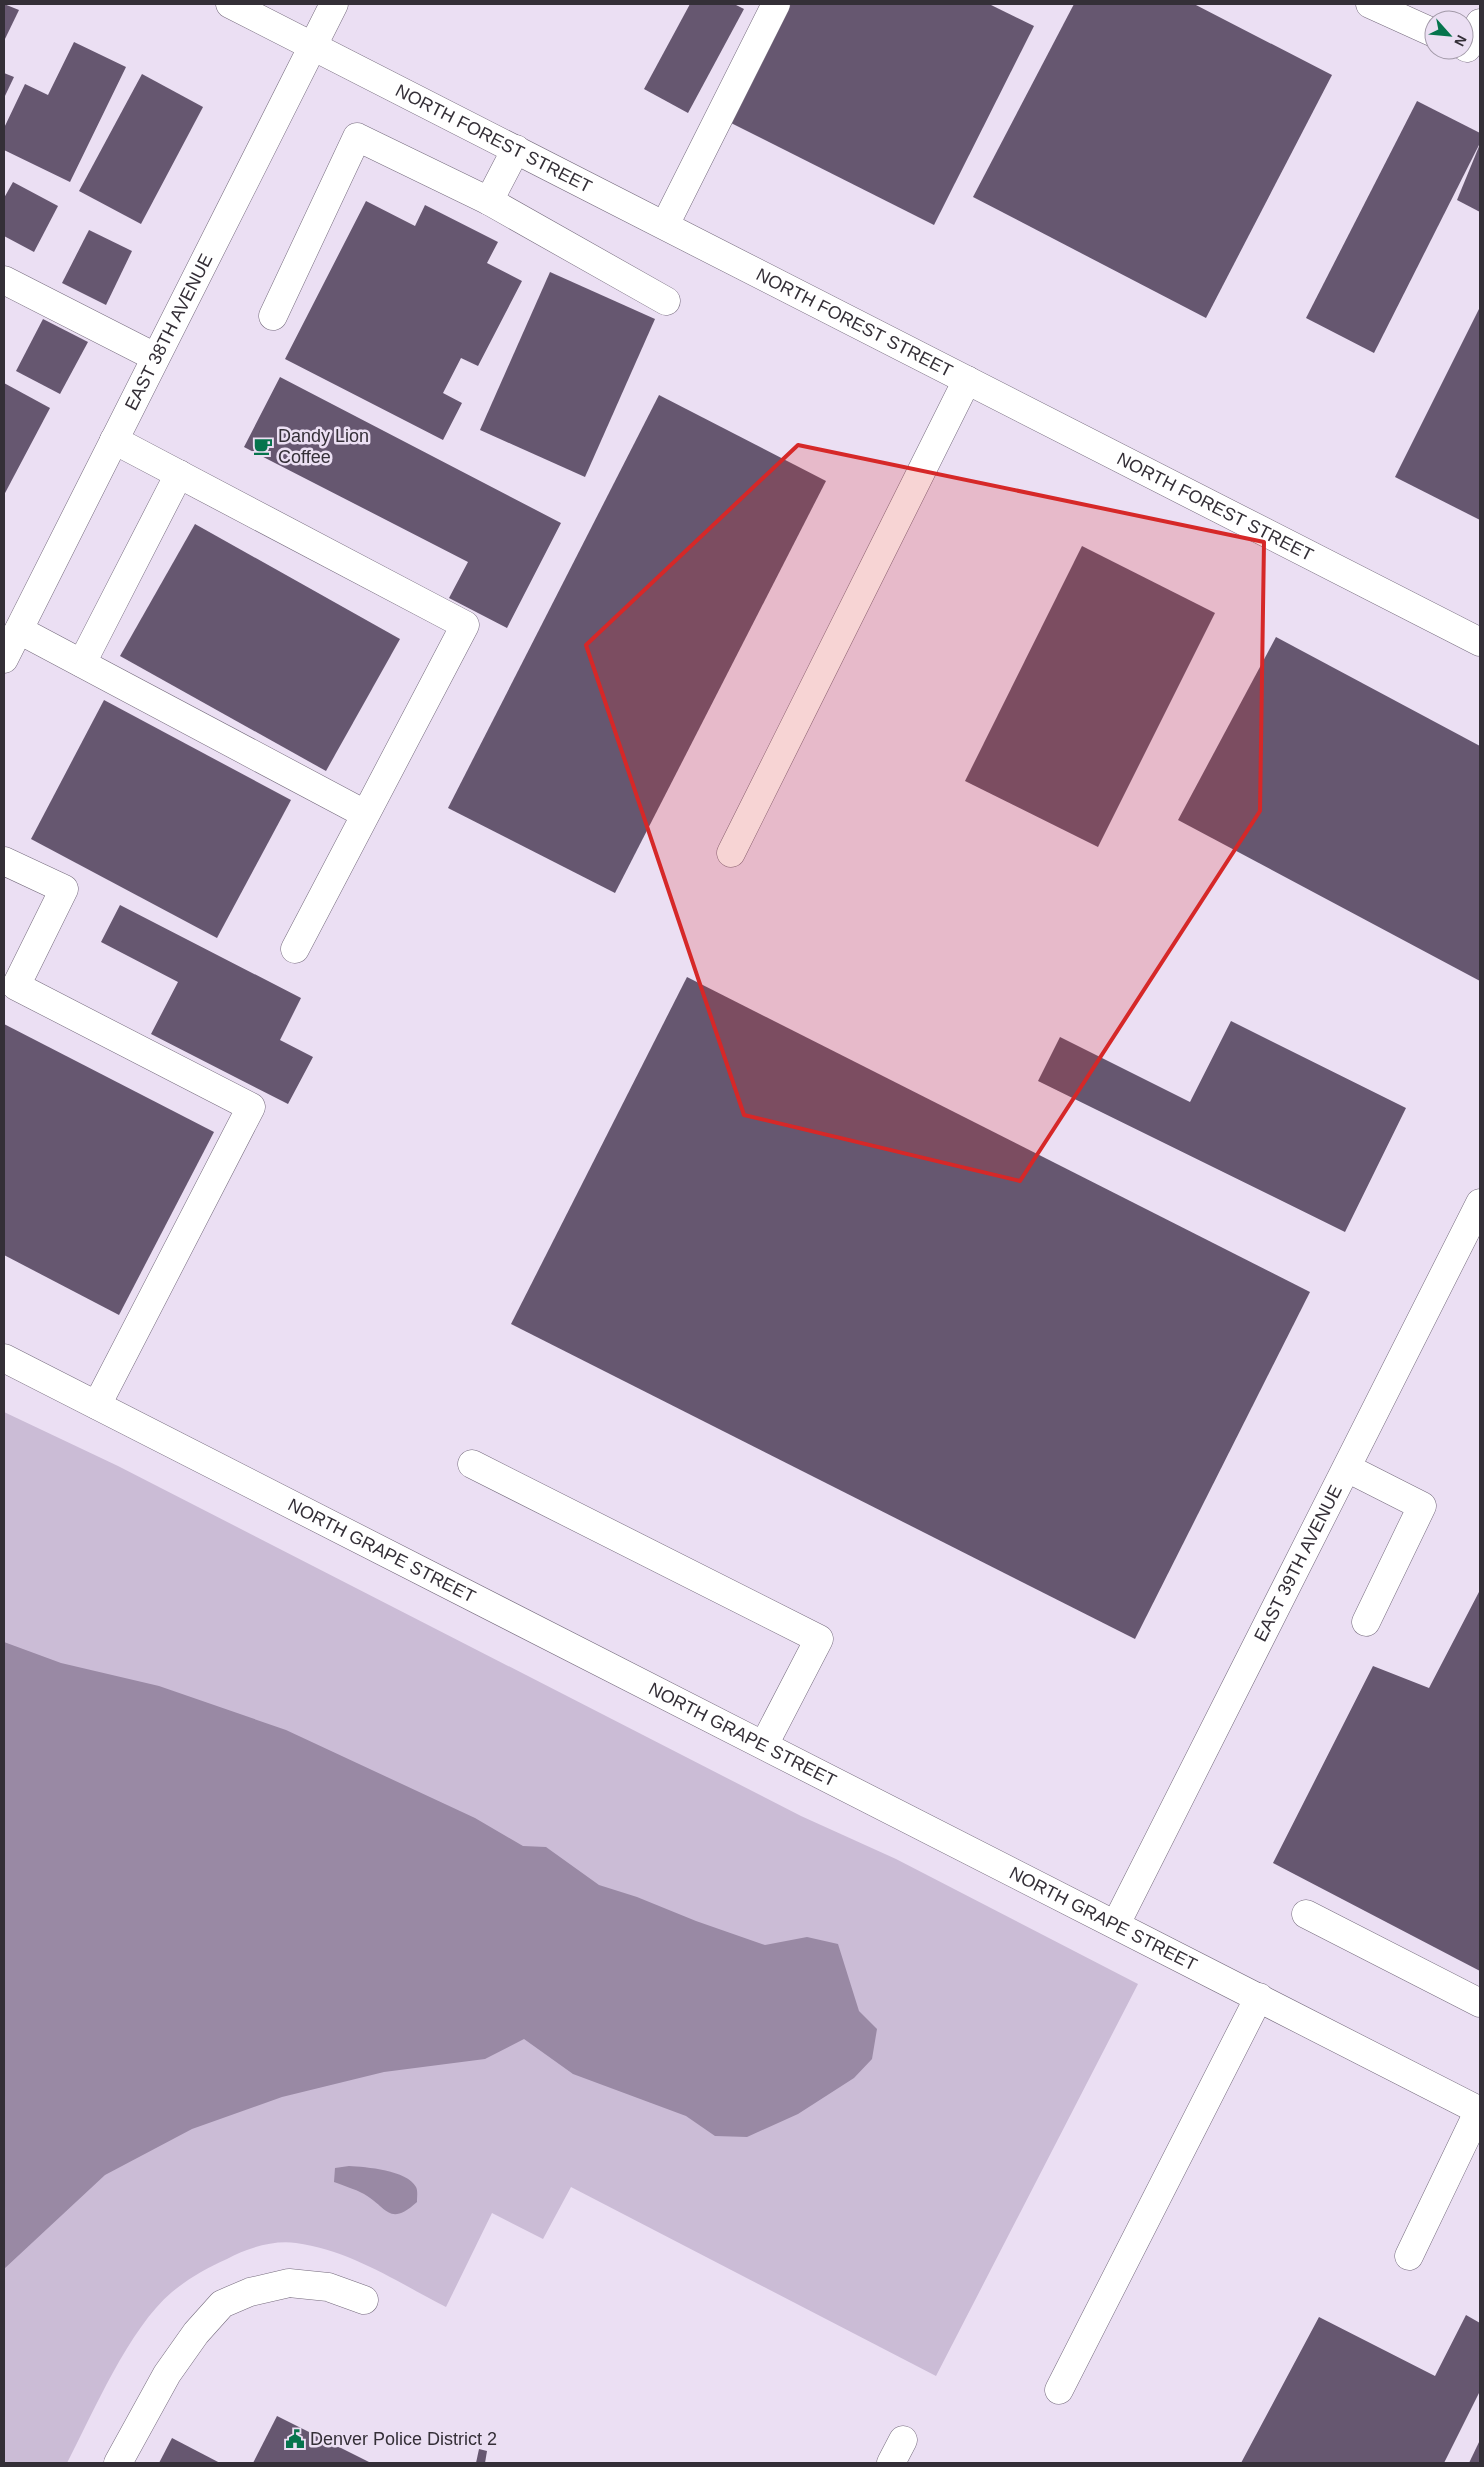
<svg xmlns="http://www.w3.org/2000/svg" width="1484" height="2467" viewBox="0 0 1484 2467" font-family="Arial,sans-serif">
	<rect width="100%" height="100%" fill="#ebdff3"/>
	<!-- green -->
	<path fill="#cbbcd6" d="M 4,1412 L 118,1466 L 801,1816 L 896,1859 L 1138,1984 L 936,2376 L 571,2187 L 543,2239 L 492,2213 L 446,2307 C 399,2283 350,2250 296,2243 C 273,2240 247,2248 227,2259 C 207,2268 189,2278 172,2292 C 129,2328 93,2413 67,2463 L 4,2463 Z"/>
	<!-- water -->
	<g fill="#9989a4">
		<path d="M 4,1642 L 61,1663 L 159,1686 L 286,1730 L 475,1818 L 523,1846 L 546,1847 L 599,1885 L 637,1897 L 696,1921 L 765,1945 L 807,1937 L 838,1944 L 859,2011 L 877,2029 L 872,2059 L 854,2078 L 798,2114 L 747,2137 L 715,2136 L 686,2116 L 573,2074 L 524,2039 L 485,2059 L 384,2072 L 282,2097 L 192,2129 L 105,2175 L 4,2269 Z"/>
		<path d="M 349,2166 C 366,2167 407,2170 416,2187 C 418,2191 417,2197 417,2202 C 389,2227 388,2208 364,2194 C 355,2189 344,2186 334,2182 L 335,2168 Z"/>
	</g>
	<!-- building -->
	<g fill="#665770">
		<path d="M 4,4 L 19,10 L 4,41 Z"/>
		<path d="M 690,4 L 734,4 L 744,9 L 688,113 L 644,89 Z"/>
		<path d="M 781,4 L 989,4 L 1034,26 L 934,225 L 723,119 Z"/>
		<path d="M 1074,4 L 1194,4 L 1332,75 L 1206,318 L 973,197 Z"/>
		<path d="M 74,42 L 126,67 L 70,182 L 4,150 L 4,128 L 25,84 L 48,95 Z"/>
		<path d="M 4,73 L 14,77 L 4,98 Z"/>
		<path d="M 142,74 L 203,107 L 141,224 L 79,191 Z"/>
		<path d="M 1417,101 L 1480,133 L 1480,143 L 1374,353 L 1306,318 Z"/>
		<path d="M 1480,144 L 1480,212 L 1457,200 Z"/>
		<path d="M 13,182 L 58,206 L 34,252 L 4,236 L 4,198 Z"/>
		<path d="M 366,201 L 415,226 L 425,205 L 498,242 L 487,263 L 522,281 L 478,366 L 461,358 L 443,393 L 462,403 L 443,440 L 285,359 Z"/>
		<path d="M 89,230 L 132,251 L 106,305 L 62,283 Z"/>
		<path d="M 550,272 L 655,319 L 585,477 L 480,430 Z"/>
		<path d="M 1480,307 L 1480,520 L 1395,477 Z"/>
		<path d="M 43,319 L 88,342 L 60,394 L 16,371 Z"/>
		<path d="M 280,377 L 561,523 L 507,628 L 449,598 L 468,562 L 244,447 Z"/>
		<path d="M 4,383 L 50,408 L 4,495 Z"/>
		<path d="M 659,395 L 826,481 L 615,893 L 448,808 Z"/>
		<path d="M 195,524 L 400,639 L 326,771 L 120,656 Z"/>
		<path d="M 1082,546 L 1215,613 L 1098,847 L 965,781 Z"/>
		<path d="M 1276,637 L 1480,746 L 1480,981 L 1178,820 Z"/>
		<path d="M 104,700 L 291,800 L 217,938 L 31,839 Z"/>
		<path d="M 120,905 L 301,998 L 280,1040 L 313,1057 L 288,1104 L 151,1034 L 178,982 L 101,942 Z"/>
		<path d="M 687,977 L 1310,1292 L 1135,1639 L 511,1324 Z"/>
		<path d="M 1231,1021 L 1406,1108 L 1345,1232 L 1038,1081 L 1060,1037 L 1190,1102 Z"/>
		<path d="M 4,1024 L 214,1132 L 119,1315 L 4,1255 Z"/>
		<path d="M 1480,1590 L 1480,1971 L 1273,1863 L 1373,1666 L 1429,1688 Z"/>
		<path d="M 1466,2315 L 1480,2323 L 1480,2391 L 1444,2463 L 1241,2463 L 1319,2317 L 1435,2376 Z"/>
		<path d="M 277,2416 L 371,2463 L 253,2463 Z"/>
		<path d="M 172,2438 L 220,2463 L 159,2463 Z"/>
		<path d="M 1480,2440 L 1480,2463 L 1469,2463 Z"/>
		<path d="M 479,2449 L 487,2451 L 485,2463 L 476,2463 Z"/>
	</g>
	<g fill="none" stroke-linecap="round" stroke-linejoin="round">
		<!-- minor casing -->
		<g stroke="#756b7d" stroke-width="29">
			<g id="minor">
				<path id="s1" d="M 230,4 L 1480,642"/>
				<path d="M 1370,4 L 1434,33"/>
				<path d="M 1464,46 L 1467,48 L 1480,23"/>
				<path d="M 489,201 L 516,149"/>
				<path d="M 665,225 L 776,4"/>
				<path d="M 4,280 L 155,357"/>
				<path d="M 273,316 L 357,137 L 489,201 L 666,301"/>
				<path d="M 114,440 L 465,625 L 295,949"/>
				<path d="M 19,630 L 365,814"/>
				<path id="s2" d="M 4,659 L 334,4"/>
				<path d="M 82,663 L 179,474"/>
				<path d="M 731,853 L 967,380"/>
				<path d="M 4,861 L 64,889 L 16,986 L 251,1107 L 97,1405"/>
				<path id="s3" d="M 4,1358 L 1480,2111"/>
				<path d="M 472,1464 L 819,1639 L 764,1745"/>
				<path d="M 1347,1468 L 1422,1506 L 1366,1622"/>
				<path d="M 1306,1914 L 1480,2003"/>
				<path id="s4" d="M 1116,1924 L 1480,1203"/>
				<path d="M 1409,2256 L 1479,2110"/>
				<path d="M 1059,2390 L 1259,1997"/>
				<path d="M 118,2463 L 167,2374 L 196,2333 L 222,2304 L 250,2292 L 289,2283 L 328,2287 L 364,2300"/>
				<path d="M 891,2463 L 903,2440"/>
			</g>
		</g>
		<!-- minor -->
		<use href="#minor" stroke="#fff" stroke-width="28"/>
	</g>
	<!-- marked area -->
	<path fill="#d62828" fill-opacity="0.2" stroke="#d62828" stroke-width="4" stroke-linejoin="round" d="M 798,445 L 1264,542 L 1260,811 L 1020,1181 L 744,1115 L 586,645 Z"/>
	<!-- icons -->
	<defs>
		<g id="cafe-bare" transform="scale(1.5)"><path d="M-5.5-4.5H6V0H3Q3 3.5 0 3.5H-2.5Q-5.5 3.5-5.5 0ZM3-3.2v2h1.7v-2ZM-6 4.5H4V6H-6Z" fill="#06744d" stroke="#ebdff3" stroke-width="2.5" paint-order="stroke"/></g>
		<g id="civic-bare" transform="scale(1.5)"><path d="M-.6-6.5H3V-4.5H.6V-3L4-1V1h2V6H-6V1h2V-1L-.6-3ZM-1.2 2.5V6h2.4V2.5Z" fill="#06744d" stroke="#ebdff3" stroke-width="2.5" paint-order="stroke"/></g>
	</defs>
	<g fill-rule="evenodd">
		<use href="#cafe-bare" x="263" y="446"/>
		<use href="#civic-bare" x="295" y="2439"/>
	</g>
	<g text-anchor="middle" stroke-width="5" stroke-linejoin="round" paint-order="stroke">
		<!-- street labels -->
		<g font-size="18" fill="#342f37" stroke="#ebdff3">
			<text dy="6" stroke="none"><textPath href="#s1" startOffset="296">NORTH FOREST STREET</textPath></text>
			<text dy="6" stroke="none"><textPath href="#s1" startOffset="701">NORTH FOREST STREET</textPath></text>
			<text dy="6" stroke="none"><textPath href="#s2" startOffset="366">EAST 38TH AVENUE</textPath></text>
			<text dy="6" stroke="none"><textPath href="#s1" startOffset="1106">NORTH FOREST STREET</textPath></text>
			<text dy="6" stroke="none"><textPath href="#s3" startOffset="424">NORTH GRAPE STREET</textPath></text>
			<text dy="6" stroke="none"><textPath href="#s4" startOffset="404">EAST 39TH AVENUE</textPath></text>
			<text dy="6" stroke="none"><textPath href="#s3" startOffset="829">NORTH GRAPE STREET</textPath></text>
			<text dy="6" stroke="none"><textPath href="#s3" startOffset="1234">NORTH GRAPE STREET</textPath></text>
		</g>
		<!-- poi labels -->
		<g font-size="18" fill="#342f37" stroke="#ebdff3" text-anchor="start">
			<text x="278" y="442">Dandy Lion<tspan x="278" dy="21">Coffee</tspan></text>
			<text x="310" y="2445">Denver Police District 2</text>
		</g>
	</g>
	<!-- border -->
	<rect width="1484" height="2467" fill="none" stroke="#342f37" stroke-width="10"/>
	<!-- north arrow -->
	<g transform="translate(1449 35) rotate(117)"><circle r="24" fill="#ebdff3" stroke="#a299a8"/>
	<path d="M0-4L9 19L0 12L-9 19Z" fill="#06744d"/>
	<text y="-8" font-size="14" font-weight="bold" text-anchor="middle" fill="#342f37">N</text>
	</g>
</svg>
